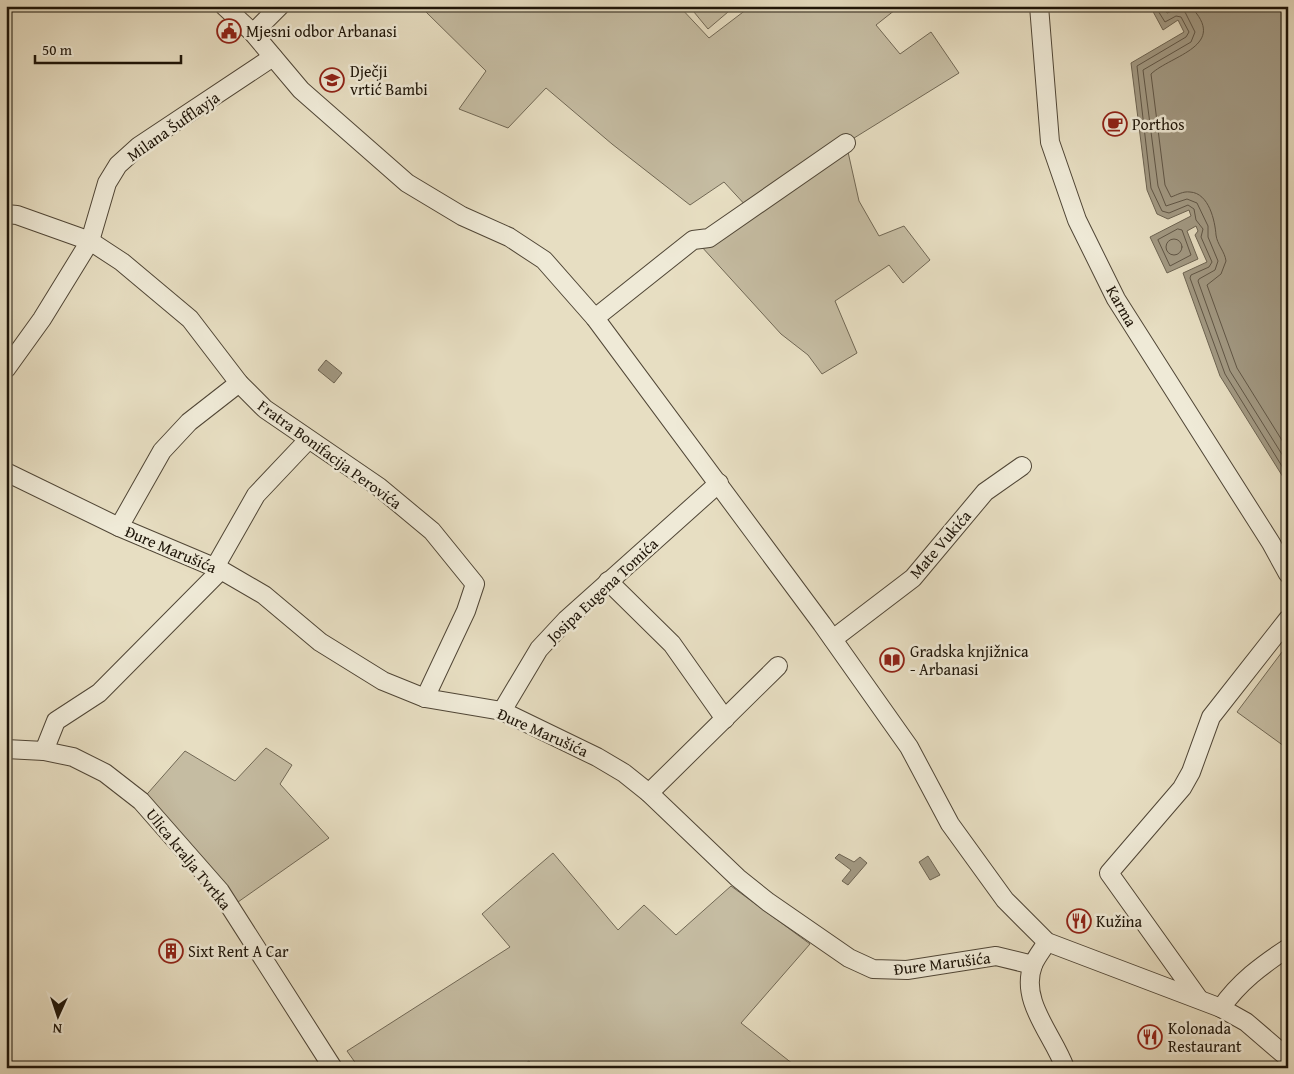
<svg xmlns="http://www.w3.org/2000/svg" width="1294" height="1074" viewBox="0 0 1294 1074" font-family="'Gentium Book Plus',serif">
	<rect width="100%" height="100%" fill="#e7dec2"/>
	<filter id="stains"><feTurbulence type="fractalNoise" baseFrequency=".004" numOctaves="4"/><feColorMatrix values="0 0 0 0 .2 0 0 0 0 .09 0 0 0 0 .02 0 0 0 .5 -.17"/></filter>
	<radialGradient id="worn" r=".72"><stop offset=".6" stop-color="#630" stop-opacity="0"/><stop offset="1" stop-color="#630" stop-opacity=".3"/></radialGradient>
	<!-- green -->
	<g fill="#c5bca2" stroke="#716855">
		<path d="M 432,6 L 679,6 L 709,38 L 751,6 L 900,6 L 876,25 L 900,54 L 931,32 L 959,73 L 846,143 L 859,201 L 879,236 L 904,226 L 930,260 L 903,283 L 889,265 L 835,301 L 857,353 L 822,374 L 808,355 L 781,334 L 701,246 L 748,208 L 724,182 L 690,205 L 612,144 L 546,88 L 508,128 L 459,109 L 486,71 L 426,12 Z"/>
		<path d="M 689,6 L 735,6 L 708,29 Z"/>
		<path d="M 1288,644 L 1288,749 L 1237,712 Z"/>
		<path d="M 266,748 L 292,765 L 280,784 L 329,838 L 238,902 L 220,891 L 141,801 L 185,751 L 235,781 Z"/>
		<path d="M 553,853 L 618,930 L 644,905 L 676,935 L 731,886 L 810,944 L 741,1023 L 798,1068 L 534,1068 L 529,1061 L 518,1068 L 359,1068 L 347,1051 L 510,947 L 482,914 Z"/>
	</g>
	<!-- water -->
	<g fill="#a29983" stroke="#6d6452">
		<path d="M 1150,6 L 1288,6 L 1288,485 L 1220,376 L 1183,273 L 1207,262 L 1195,235 L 1198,231 L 1196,226 L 1187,231 L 1198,259 L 1167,273 L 1150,237 L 1191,216 L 1189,210 L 1168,219 L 1157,214 L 1147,190 L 1131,63 L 1184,32 L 1178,20 L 1163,30 Z"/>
		<path d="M 326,360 L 342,373 L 334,383 L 318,370 Z"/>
		<path d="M 839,854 L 854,862 L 860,857 L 867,863 L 848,885 L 842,881 L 851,870 L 835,858 Z"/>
		<path d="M 928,856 L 940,875 L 930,880 L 919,862 Z"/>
	</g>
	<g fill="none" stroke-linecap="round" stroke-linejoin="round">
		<!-- shore -->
		<g stroke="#605646" stroke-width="1">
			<path d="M 1155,6 L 1165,22 L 1176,16 L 1181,17 L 1189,32 L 1186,37 L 1137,66 L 1151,188 L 1162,211 L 1169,213 L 1188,205 L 1194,209 L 1196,220 L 1203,229 L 1201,237 L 1212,262 L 1209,267 L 1191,275 L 1190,278 L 1225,374 L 1288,476"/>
			<path d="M 1162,6 L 1167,13 L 1177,9 L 1185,12 L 1195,32 L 1191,42 L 1143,70 L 1158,186 L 1166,206 L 1187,199 L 1197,203 L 1208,226 L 1208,237 L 1218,261 L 1215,270 L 1199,279 L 1198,281 L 1230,371 L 1288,464"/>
			<path d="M 1190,6 C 1230,46 1171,55 1151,74 L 1165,185 L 1171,197 C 1177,195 1183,191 1190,192 C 1209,193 1215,221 1216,235 C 1217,244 1225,252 1226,261 L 1221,274 L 1207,285 L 1237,368 L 1288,450"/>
			<path d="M 1178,229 L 1182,230 L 1191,255 L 1170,266 L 1158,240 Z"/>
			<circle cx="1174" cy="247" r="8"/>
		</g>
		<!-- street casing -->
		<g stroke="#504636" stroke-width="20">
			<g id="street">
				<path d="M 224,6 L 253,33 L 301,90 L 407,183 L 462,216 L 509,237 L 544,260 L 595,318 L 822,624 L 909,747 L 950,824 L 1005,900 L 1047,942 L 1221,1008 L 1246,1022 L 1288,1058"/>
				<path d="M 1039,6 L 1050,142 L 1077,220 L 1116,299 L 1271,543 L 1288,574"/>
				<path d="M 253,33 L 280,6"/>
				<path d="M 6,214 L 17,215 L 90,241 L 122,262 L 190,319 L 239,383 L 265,409 L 379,487 L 432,531 L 475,584 L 466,611 L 425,698"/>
				<path d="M 595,318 L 693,240 L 709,238 L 846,143"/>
				<path d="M 6,369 L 42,319 L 90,241 L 107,183 L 118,165 L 139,146 L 273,57"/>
				<path d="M 6,472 L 119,527 L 221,570 L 264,595 L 320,642 L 383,681 L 425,698 L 502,711 L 597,757 L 624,773 L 649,793 L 738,878 L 768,902 L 849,958 L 873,969 L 907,970 L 996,956 L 1033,965"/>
				<path d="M 119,527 L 162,451 L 189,422 L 239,383"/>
				<path d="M 215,567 L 256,495 L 308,440"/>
				<path d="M 608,581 L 672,644 L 725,719"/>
				<path d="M 833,639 L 913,578 L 985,492 L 1022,466"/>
				<path d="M 502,711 L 539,649 L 566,620 L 719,483"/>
				<path d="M 6,749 L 44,751 L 73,757 L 105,773 L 141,801 L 220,891 L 333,1068"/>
				<path d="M 44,751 L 56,721 L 99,693 L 221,570"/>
				<path d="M 649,793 L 778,666"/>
				<path d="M 1047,942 C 1043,949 1036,957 1033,965 C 1019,1001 1054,1036 1065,1068"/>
				<path d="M 1199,999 L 1109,873 L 1182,788 L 1191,772 L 1211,717 L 1288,619"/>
				<path d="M 1221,1008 C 1239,982 1262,965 1288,948"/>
			</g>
		</g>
		<!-- street -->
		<use href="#street" stroke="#efead7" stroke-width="18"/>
	</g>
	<!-- icons -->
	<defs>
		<g id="civic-ring" transform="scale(1.25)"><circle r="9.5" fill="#efead7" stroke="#8f2418" stroke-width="1.5"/><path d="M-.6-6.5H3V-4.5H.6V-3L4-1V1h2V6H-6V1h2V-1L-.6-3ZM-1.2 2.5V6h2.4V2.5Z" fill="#8f2418"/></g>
		<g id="school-ring" transform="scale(1.25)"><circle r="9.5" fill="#efead7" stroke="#8f2418" stroke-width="1.5"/><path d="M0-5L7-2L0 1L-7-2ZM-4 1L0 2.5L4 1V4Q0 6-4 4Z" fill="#8f2418"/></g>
		<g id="cafe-ring" transform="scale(1.25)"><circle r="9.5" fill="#efead7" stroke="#8f2418" stroke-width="1.5"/><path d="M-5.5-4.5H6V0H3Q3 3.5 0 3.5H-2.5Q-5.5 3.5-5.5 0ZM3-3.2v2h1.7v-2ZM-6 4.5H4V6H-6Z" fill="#8f2418"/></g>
		<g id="library-ring" transform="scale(1.25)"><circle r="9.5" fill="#efead7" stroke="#8f2418" stroke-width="1.5"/><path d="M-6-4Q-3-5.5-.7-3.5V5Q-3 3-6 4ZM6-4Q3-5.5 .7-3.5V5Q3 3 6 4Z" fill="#8f2418"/></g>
		<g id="restaurant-ring" transform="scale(1.25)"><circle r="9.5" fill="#efead7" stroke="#8f2418" stroke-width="1.5"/><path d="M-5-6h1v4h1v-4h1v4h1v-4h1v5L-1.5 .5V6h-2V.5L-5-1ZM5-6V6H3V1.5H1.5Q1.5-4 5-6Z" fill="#8f2418"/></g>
		<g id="building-ring" transform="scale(1.25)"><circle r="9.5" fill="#efead7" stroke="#8f2418" stroke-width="1.5"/><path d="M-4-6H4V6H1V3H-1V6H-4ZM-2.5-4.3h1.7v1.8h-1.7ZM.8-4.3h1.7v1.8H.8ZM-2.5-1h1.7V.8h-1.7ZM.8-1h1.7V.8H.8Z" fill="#8f2418"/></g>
	</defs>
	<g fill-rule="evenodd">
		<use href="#civic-ring" x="229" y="31"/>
		<use href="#school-ring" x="332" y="80"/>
		<use href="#cafe-ring" x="1115" y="124"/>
		<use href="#library-ring" x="892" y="660"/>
		<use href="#restaurant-ring" x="1079" y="921"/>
		<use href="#building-ring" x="171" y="951"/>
		<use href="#restaurant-ring" x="1150" y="1037"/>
	</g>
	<g text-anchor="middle" stroke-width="5" stroke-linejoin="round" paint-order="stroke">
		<!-- poi labels -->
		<g font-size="16" fill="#1d1408" stroke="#efead7" text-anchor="start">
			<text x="246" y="37">Mjesni odbor Arbanasi</text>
			<text x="350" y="77">Dječji<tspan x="350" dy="18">vrtić Bambi</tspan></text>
			<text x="1132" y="130">Porthos</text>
			<text x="910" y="657">Gradska knjižnica<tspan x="910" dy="18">- Arbanasi</tspan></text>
			<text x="1096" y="927">Kužina</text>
			<text x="188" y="957">Sixt Rent A Car</text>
			<text x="1168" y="1034">Kolonada<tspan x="1168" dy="18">Restaurant</tspan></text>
		</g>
		<!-- street labels -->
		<g font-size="16" fill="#1d1408" stroke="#efead7">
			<text transform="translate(173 126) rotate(-35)" y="6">Milana Šufflayja</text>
			<text transform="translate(1122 306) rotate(60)" y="6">Karma</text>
			<text transform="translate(330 454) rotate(36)" y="6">Fratra Bonifacija Perovića</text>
			<text transform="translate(940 544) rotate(-49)" y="6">Mate Vukića</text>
			<text transform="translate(171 549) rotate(23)" y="6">Đure Marušića</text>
			<text transform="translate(602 590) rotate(-43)" y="6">Josipa Eugena Tomića</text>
			<text transform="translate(543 732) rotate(24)" y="6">Đure Marušića</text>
			<text transform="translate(189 859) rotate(51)" y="6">Ulica kralja Tvrtka</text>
			<text transform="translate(942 963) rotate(-7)" y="6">Đure Marušića</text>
		</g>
	</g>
	<!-- margin -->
	<rect width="1294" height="1074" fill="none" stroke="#e7dec2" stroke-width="25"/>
	<rect x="8" y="8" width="1279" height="1059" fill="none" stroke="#1d1408" stroke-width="2.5"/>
	<rect x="12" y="12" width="1269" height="1049" fill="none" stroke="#1d1408"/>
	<!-- north arrow -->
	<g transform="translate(58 1016) rotate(183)" stroke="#efead7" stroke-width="4" paint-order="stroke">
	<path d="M0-4L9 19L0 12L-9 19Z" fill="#1d1408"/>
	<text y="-8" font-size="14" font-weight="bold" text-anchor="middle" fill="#1d1408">N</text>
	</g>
	<!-- scale -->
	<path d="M35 55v8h146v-8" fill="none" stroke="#1d1408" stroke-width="2.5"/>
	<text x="42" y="55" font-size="15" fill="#1d1408" stroke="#efead7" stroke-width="4" paint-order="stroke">50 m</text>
	<rect width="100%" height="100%" filter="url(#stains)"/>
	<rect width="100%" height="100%" fill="url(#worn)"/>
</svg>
